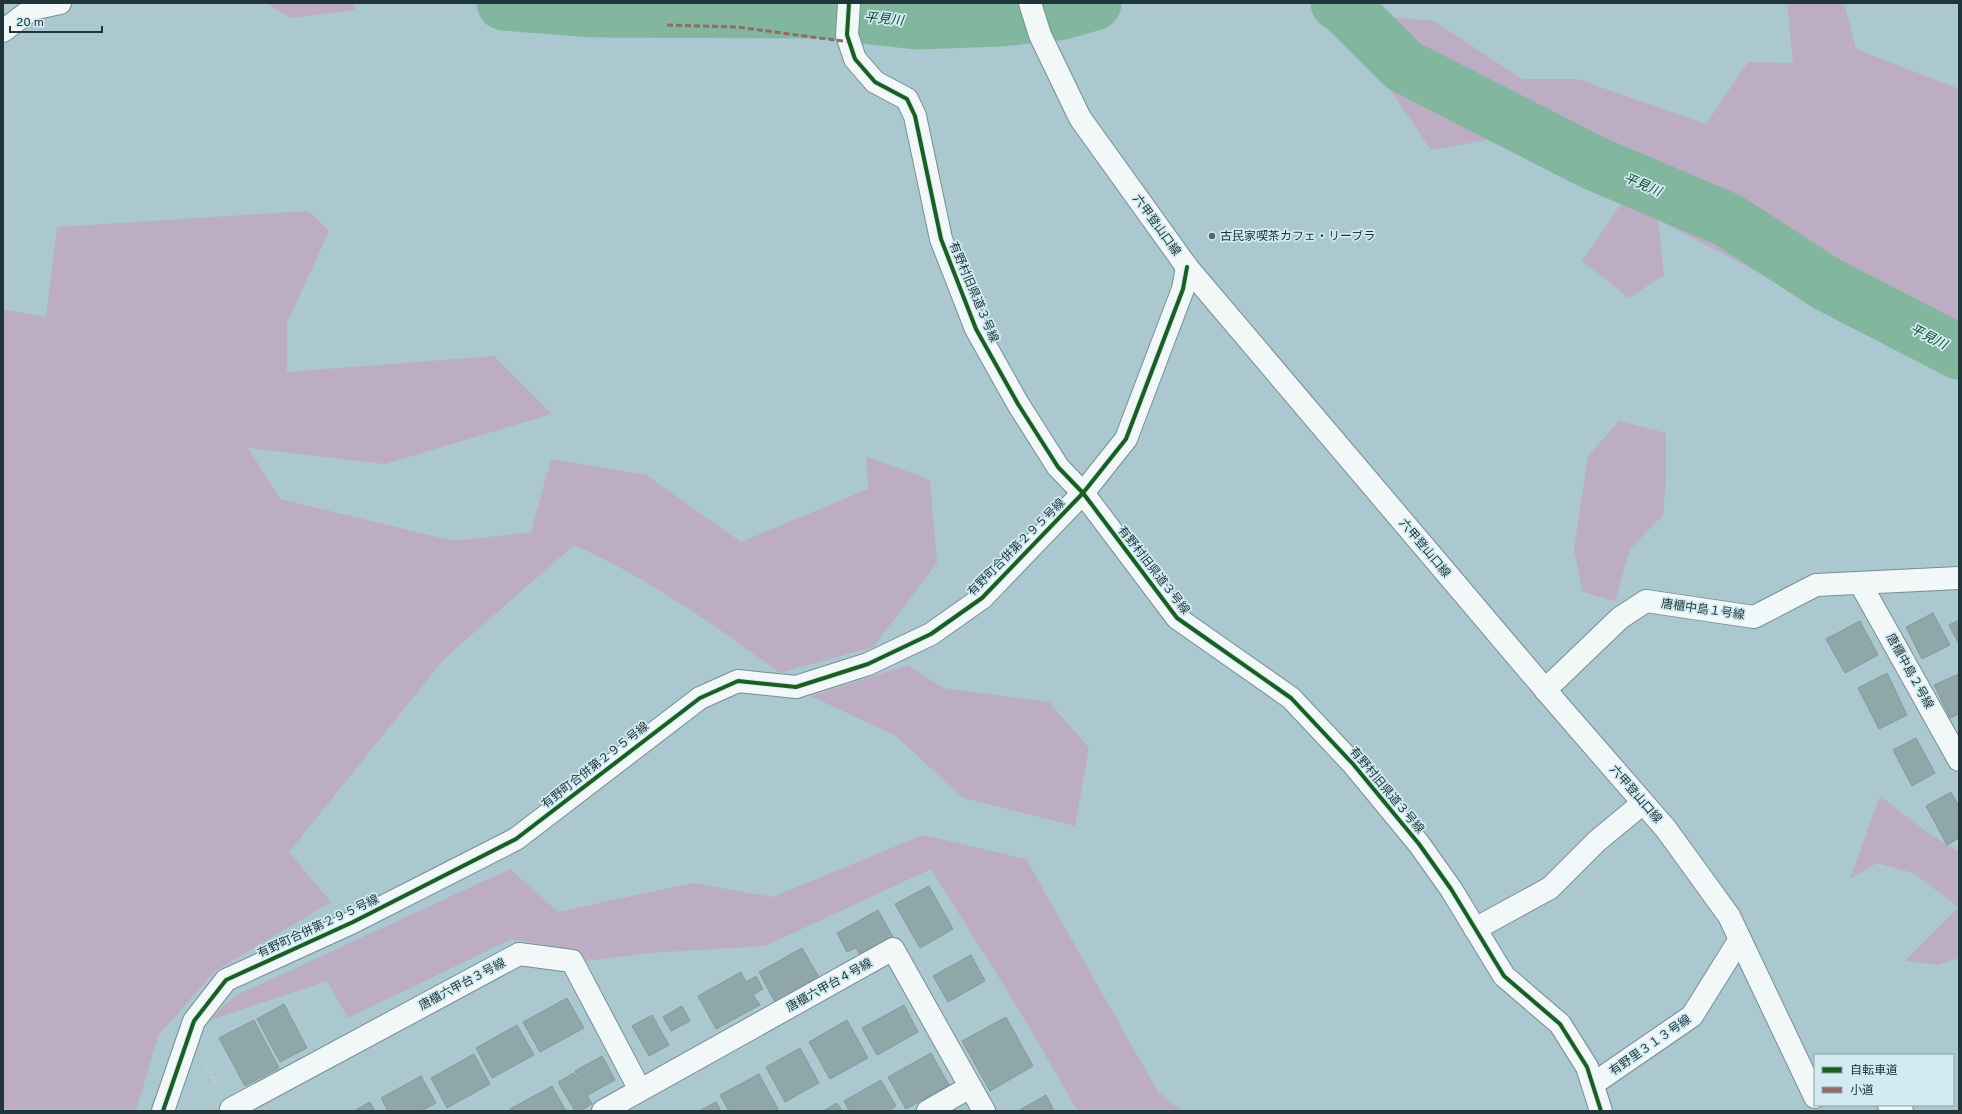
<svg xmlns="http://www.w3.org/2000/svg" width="1962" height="1114" viewBox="0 0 1962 1114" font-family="Overpass,'Noto Sans JP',sans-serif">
	<rect width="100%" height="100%" fill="#abc7cf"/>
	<!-- green -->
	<g fill="#bcadc4">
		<path d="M 266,3 L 354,3 L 355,10 L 290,18 Z"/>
		<path d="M 1787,3 L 1844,3 L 1856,49 L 1959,89 L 1959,351 L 1775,281 L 1658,220 L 1664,275 L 1629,298 L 1582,261 L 1623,201 L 1498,138 L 1431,150 L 1338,12 L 1434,21 L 1522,79 L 1577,79 L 1706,124 L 1748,62 L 1793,63 Z"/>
		<path d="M 309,211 L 329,231 L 287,323 L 287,372 L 494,356 L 552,414 L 385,464 L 248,448 L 280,499 L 454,541 L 531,532 L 551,459 L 646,475 L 741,542 L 868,489 L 866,456 L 930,480 L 937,563 L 873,647 L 780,673 C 715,625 648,578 574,545 L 445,658 L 289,852 L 331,902 L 215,971 L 158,1036 L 136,1111 L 13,1111 L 3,1108 L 3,309 L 46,317 L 57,227 Z"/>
		<path d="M 1619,421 L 1666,433 L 1666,480 L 1663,515 L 1630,549 L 1615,601 L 1583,592 L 1574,550 L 1588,456 Z"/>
		<path d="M 908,665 L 943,688 L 1049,702 L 1089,748 L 1075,826 L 963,798 L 896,736 L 811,696 Z"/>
		<path d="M 1880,796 L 1924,830 L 1959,852 L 1959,958 L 1938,965 L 1905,961 L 1959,907 L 1913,873 L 1877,863 L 1850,879 Z"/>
		<path d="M 923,835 L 1026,859 L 1158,1092 L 1182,1111 L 1078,1111 L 1013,1000 L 931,869 L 765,946 L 648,953 L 585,961 L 552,946 L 512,939 L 348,1018 L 327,981 L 207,1021 L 235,996 L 510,869 L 558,912 L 692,883 L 773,897 Z"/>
	</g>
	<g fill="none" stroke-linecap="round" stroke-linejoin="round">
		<!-- river -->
		<g stroke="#82b69f" stroke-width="55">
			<path d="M 504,3 L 594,10 L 817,11 L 916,22 L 1001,19 L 1059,13 L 1094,3"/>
			<path d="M 1338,3 L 1349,11 L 1404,66 L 1594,163 L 1728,220 L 1827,284 L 1959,352"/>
		</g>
	</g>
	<!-- building -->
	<g fill="#90a7aa" stroke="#839a9e">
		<path d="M 1933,613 L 1950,645 L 1922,659 L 1906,627 Z"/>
		<path d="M 1959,620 L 1959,644 L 1949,625 Z"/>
		<path d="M 1860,621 L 1878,655 L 1845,673 L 1826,639 Z"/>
		<path d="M 1887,673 L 1907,715 L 1879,729 L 1858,688 Z"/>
		<path d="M 1959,674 L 1959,714 L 1950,718 L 1934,685 Z"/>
		<path d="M 1916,738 L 1935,773 L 1912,786 L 1893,750 Z"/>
		<path d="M 1951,792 L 1959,806 L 1959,838 L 1947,845 L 1926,806 Z"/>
		<path d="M 929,886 L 953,929 L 920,948 L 895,904 Z"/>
		<path d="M 878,910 L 894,939 L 861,957 L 856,948 L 847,952 L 837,933 Z"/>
		<path d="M 802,948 L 819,977 L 775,1002 L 759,972 Z"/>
		<path d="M 971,955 L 985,981 L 948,1002 L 933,976 Z"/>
		<path d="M 741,972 L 746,982 L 756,976 L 763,989 L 753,995 L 760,1005 L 716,1029 L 698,996 Z"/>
		<path d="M 567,998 L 584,1028 L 540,1052 L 523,1022 Z"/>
		<path d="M 284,1004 L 307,1048 L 280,1062 L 257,1019 Z"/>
		<path d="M 904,1005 L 918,1032 L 877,1055 L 862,1028 Z"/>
		<path d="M 682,1006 L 690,1021 L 671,1031 L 663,1017 Z"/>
		<path d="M 652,1015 L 669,1045 L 649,1056 L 632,1026 Z"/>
		<path d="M 1006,1017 L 1033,1066 L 990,1091 L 962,1041 Z"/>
		<path d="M 254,1020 L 279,1068 L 245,1086 L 219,1038 Z"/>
		<path d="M 847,1020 L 868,1058 L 830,1079 L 809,1042 Z"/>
		<path d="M 517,1025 L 534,1055 L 492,1078 L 476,1048 Z"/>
		<path d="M 800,1048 L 819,1083 L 785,1102 L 766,1067 Z"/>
		<path d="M 931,1053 L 949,1085 L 906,1109 L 888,1077 Z"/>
		<path d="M 474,1054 L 490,1084 L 447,1108 L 431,1078 Z"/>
		<path d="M 602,1056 L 615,1080 L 588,1095 L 575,1071 Z"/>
		<path d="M 574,1073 L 592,1104 L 580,1111 L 575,1111 L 558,1082 Z"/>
		<path d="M 759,1074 L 778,1109 L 776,1111 L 729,1111 L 720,1095 Z"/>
		<path d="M 421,1076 L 436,1103 L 421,1111 L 388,1111 L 381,1098 Z"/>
		<path d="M 881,1080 L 896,1106 L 889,1111 L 849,1111 L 844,1101 Z"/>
		<path d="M 552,1086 L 566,1111 L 511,1111 L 510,1109 Z"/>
		<path d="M 1046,1095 L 1054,1111 L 1018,1111 Z"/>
		<path d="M 370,1102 L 375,1111 L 354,1111 Z"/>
		<path d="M 716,1102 L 721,1111 L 699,1111 Z"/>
		<path d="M 837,1103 L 842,1111 L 823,1111 Z"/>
	</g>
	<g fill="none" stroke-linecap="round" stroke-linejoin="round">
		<!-- street casing -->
		<g stroke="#788e95" stroke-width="24">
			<g id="street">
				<path d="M 849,3 L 847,35 L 855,59 L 875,82 L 907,99 L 915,116 L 941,239 L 976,329 L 1018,404 L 1058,467 L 1083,493 L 1177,618 L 1291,698 L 1353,764 L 1419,844 L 1451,889 L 1504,976 L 1560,1024 L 1587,1067 L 1601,1111"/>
				<path d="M 1030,3 L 1040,35 L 1080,118 L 1187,267 L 1560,707 L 1666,829 L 1729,916 L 1815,1097"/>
				<path d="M 3,31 L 32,9 L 60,3"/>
				<path d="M 1860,583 L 1959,760"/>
				<path d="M 1545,690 L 1620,618 L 1646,601 L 1754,617 L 1816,585 L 1959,578"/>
				<path d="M 1475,929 L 1550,888 L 1597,841 L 1643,803"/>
				<path d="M 1593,1084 L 1692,1016 L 1740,939"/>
				<path d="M 1889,1105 L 1902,1111"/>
				<path d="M 163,1111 L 194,1021 L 226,980 L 353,922 L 516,839 L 700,698 L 738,681 L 796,687 L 868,664 L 931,634 L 982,598 L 1083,493 L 1126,439 L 1183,289 L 1187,267"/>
				<path d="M 232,1111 L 231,1109 L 519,954 L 572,961 L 640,1090"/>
				<path d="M 603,1111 L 893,949 L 984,1111"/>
				<path d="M 928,1111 L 970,1087"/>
			</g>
		</g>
		<!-- path -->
		<path stroke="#c6cfd2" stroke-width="2.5" stroke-dasharray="2 3" stroke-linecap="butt" d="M 207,1068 L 218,1086"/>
		<!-- street -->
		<use href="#street" stroke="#f2f7f8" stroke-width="22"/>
		<!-- quiet -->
		<path stroke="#8d6e63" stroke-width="3" stroke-dasharray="6 3" stroke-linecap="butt" d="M 667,25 L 737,27 L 850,42"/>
		<!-- cycleway casing -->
		<g stroke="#d2ebf2" stroke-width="6">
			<g id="cycleway">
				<path d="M 849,3 L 847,35 L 855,59 L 875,82 L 907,99 L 915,116 L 941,239 L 976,329 L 1018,404 L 1058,467 L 1083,493 L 1177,618 L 1291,698 L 1353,764 L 1419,844 L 1451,889 L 1504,976 L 1560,1024 L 1587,1067 L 1601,1111"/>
				<path d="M 163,1111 L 194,1021 L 226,980 L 353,922 L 516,839 L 700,698 L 738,681 L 796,687 L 868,664 L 931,634 L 982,598 L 1083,493 L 1126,439 L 1183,289 L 1187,267"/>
			</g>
		</g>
		<!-- cycleway -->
		<use href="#cycleway" stroke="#1b5e20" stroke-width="4"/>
	</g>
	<!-- markers -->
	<circle fill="#51686e" stroke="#d2ebf2" stroke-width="1.5" cx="1212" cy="236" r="4"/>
	<g text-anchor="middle" stroke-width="3.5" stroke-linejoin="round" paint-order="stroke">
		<!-- street labels -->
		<g font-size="12" fill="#20353a" stroke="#d2ebf2">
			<text transform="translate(1157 225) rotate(54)" y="4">六甲登山口線</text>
			<text transform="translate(974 292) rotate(67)" y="4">有野村旧県道３号線</text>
			<text transform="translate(1016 547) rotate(-45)" y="4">有野町合併第２９５号線</text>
			<text transform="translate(1425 548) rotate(50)" y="4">六甲登山口線</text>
			<text transform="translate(1154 570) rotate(52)" y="4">有野村旧県道３号線</text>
			<text transform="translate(1703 609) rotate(8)" y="4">唐櫃中島１号線</text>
			<text transform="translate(1910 671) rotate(61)" y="4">唐櫃中島２号線</text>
			<text transform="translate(595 765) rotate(-38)" y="4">有野町合併第２９５号線</text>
			<text transform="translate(1387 790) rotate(50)" y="4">有野村旧県道３号線</text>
			<text transform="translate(1636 794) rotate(49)" y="4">六甲登山口線</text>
			<text transform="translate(318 926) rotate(-25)" y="4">有野町合併第２９５号線</text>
			<text transform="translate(462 984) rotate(-28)" y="4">唐櫃六甲台３号線</text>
			<text transform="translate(829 985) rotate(-29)" y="4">唐櫃六甲台４号線</text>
			<text transform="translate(1650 1045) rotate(-35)" y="4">有野里３１３号線</text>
		</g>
		<!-- poi labels -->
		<g font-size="12" fill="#20353a" stroke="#d2ebf2" text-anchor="start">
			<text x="1220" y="240">古民家喫茶カフェ・リーブラ</text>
		</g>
		<!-- water labels -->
		<g font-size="13" font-style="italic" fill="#15462d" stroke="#d2ebf2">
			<text transform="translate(884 18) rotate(6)" y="5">平見川</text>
			<text transform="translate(1643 184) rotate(23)" y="5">平見川</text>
			<text transform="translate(1929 336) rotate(27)" y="5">平見川</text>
		</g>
	</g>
	<!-- border -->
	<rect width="1962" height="1114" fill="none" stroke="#20353a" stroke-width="8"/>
	<!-- legend -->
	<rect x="1814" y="1054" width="140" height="52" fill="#d2ebf2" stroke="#8ba2a8"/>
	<rect x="1822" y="1067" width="20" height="6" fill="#1b5e20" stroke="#8ba2a8"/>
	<text x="1850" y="1074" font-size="12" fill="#20353a">自転車道</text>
	<rect x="1822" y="1087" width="20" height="6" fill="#8d6e63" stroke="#8ba2a8"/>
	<text x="1850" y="1094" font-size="12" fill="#20353a">小道</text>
	<!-- scale -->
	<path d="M10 26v6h92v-6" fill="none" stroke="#20353a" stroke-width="2"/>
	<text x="16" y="26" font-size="12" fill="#20353a" stroke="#d2ebf2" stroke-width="3" paint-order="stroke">20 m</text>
</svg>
